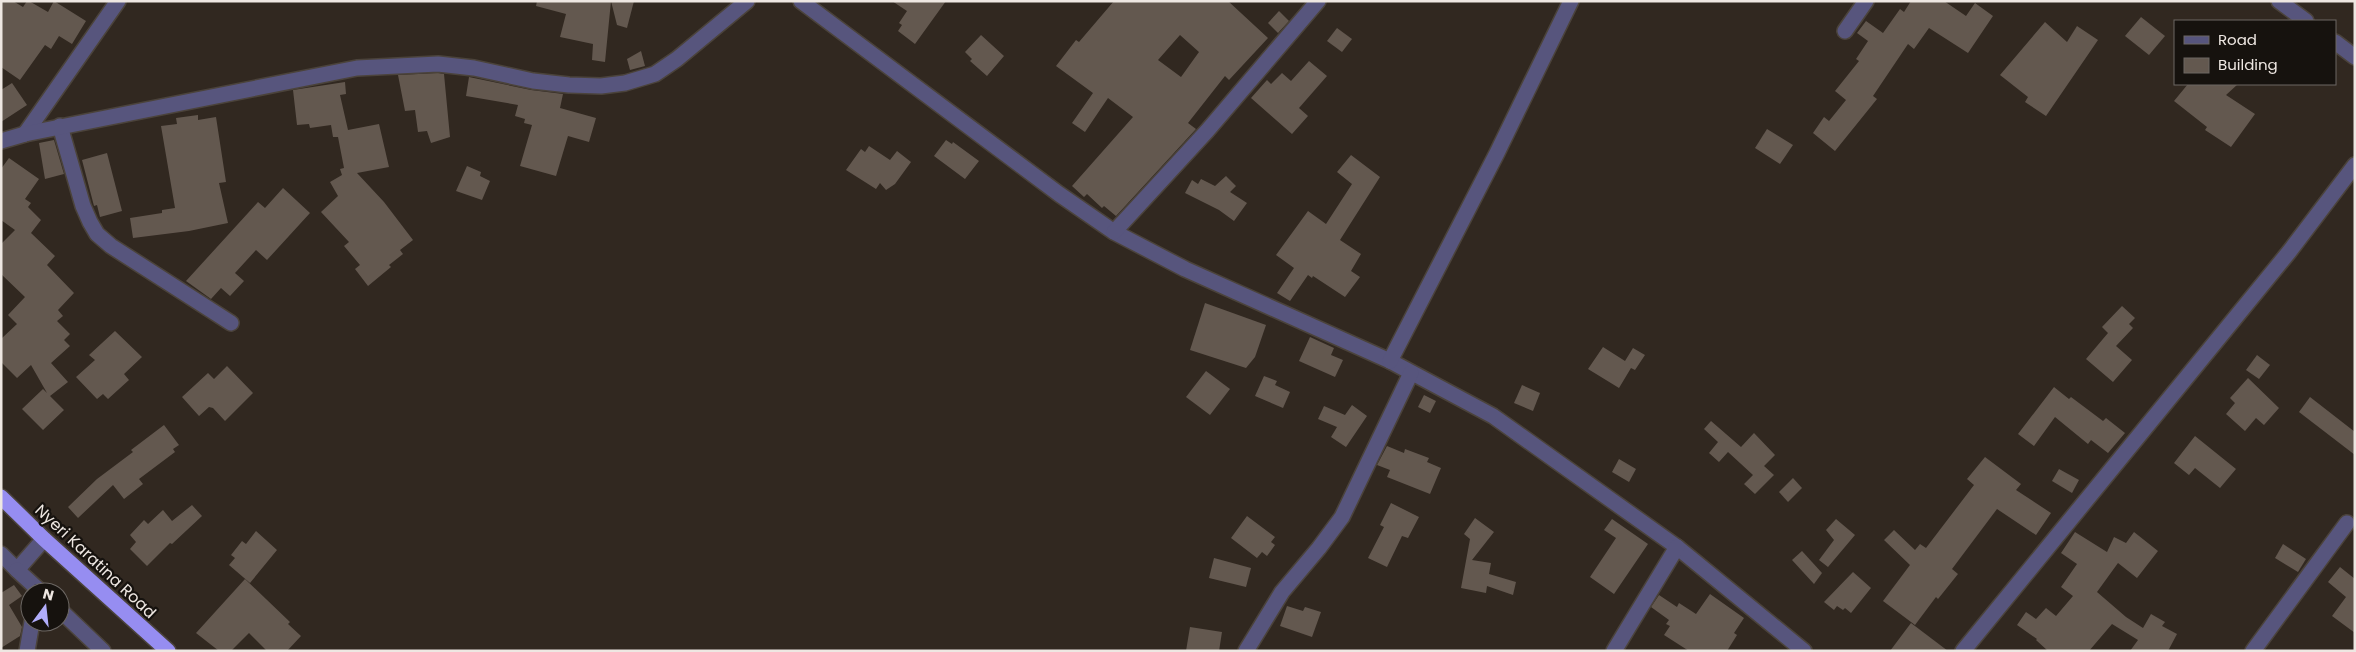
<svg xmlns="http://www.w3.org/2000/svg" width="2356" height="652" viewBox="0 0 2356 652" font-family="Poppins,sans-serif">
	<rect width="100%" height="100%" fill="#312820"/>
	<!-- building -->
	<g fill="#63584f" fill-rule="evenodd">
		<path d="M 1,1 L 13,1 L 23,7 L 27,1 L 29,1 L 48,12 L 54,1 L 86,21 L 72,44 L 59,36 L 51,49 L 45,45 L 20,80 L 1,67 Z"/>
		<path d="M 537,1 L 611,1 L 605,62 L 592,60 L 593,44 L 560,37 L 566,14 L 536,6 Z"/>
		<path d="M 611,1 L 634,1 L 627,28 L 617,25 Z"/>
		<path d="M 892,1 L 946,1 L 915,44 L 898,31 L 902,25 L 899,23 L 907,11 Z"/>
		<path d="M 1114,1 L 1228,1 L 1268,38 L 1229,80 L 1225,76 L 1188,123 L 1196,129 L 1116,216 L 1104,206 L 1102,208 L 1087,194 L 1084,197 L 1072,186 L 1133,117 L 1108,98 L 1085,132 L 1072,123 L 1093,93 L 1056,66 L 1076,40 L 1079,42 ZM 1180,35 L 1199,52 L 1181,77 L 1158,60 Z"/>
		<path d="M 1911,1 L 1944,1 L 1966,16 L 1975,3 L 1993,16 L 1968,53 L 1929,28 L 1914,49 L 1908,44 L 1873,96 L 1877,99 L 1835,151 L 1813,133 L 1824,117 L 1829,121 L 1846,100 L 1835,91 L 1859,61 L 1856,59 L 1868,41 L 1857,33 L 1866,21 L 1883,33 L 1900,9 L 1904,12 Z"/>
		<path d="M 1279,11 L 1289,21 L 1278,33 L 1268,23 Z"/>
		<path d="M 2141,17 L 2165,36 L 2149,55 L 2125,36 Z"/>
		<path d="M 2045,22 L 2067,42 L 2077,26 L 2098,40 L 2046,116 L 2025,102 L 2028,97 L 2000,75 Z"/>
		<path d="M 1337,28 L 1352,39 L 1342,52 L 1327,41 Z"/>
		<path d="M 981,35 L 1004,56 L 987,76 L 970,61 L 972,59 L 965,52 Z"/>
		<path d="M 641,51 L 645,66 L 630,70 L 627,59 Z"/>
		<path d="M 1309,61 L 1327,76 L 1299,108 L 1308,116 L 1292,134 L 1251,98 L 1267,80 L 1271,84 L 1282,73 L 1291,81 Z"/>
		<path d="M 438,73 L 444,74 L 450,137 L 431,143 L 427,131 L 418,132 L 415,110 L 405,111 L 398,75 Z"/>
		<path d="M 469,77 L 531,90 L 563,94 L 560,108 L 596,118 L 589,142 L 568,136 L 556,176 L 520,166 L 532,125 L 524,123 L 525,119 L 515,116 L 518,105 L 466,96 Z"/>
		<path d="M 345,82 L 346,94 L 340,95 L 348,130 L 379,124 L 389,167 L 357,173 L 384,202 L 413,240 L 400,250 L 403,254 L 389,265 L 391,267 L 368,286 L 355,269 L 360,265 L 344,246 L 349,242 L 321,212 L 338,196 L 330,182 L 342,175 L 340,169 L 344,168 L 338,137 L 333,137 L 331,125 L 310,128 L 309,124 L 297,125 L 293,90 Z"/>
		<path d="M 12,83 L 27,105 L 1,122 L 1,90 Z"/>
		<path d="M 2188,84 L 2238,84 L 2226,95 L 2255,114 L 2231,147 L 2205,130 L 2207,127 L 2174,101 Z"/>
		<path d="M 198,115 L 198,120 L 216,117 L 226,182 L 219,183 L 228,223 L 189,231 L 133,238 L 130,218 L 162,213 L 162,210 L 175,208 L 161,126 L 177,124 L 176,118 Z"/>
		<path d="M 1767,129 L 1793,145 L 1780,164 L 1755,148 Z"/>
		<path d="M 54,140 L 64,174 L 45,179 L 39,143 Z"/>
		<path d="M 946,140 L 952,144 L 953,142 L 979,161 L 965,179 L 934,156 Z"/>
		<path d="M 869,146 L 890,160 L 897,151 L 911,162 L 895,184 L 886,190 L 880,183 L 876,189 L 846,170 L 861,149 L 865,152 Z"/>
		<path d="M 107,153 L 122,211 L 100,217 L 97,205 L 94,206 L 82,160 Z"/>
		<path d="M 1351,155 L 1380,177 L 1340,240 L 1361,254 L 1351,271 L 1360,277 L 1345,297 L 1313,276 L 1312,278 L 1308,275 L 1290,301 L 1277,293 L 1294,268 L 1276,255 L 1308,211 L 1326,224 L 1352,184 L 1337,172 Z"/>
		<path d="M 9,158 L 39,179 L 25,199 L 31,203 L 28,207 L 41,220 L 31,233 L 55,256 L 47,265 L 74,293 L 58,310 L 63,316 L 57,321 L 70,334 L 64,340 L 70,346 L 51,363 L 68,382 L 50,396 L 64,410 L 43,430 L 22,409 L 43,389 L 47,393 L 31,365 L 17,378 L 1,362 L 1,339 L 17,324 L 8,315 L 25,297 L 1,274 L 1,244 L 15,230 L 1,220 L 1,169 Z"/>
		<path d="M 467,166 L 481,172 L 480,176 L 490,181 L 482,200 L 456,191 Z"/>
		<path d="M 1226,176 L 1236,186 L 1230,192 L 1247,203 L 1234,221 L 1219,210 L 1185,193 L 1192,180 L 1198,184 L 1201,179 L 1215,186 Z"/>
		<path d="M 283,188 L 310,213 L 267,260 L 256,250 L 235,273 L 244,281 L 230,296 L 221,288 L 211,299 L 186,281 L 258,202 L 265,208 Z"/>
		<path d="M 1205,303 L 1266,325 L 1255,357 L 1246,368 L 1190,350 Z"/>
		<path d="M 2122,306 L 2135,318 L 2129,324 L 2133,328 L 2116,346 L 2132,360 L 2113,382 L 2086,359 L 2108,333 L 2102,327 Z"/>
		<path d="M 115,331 L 142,357 L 124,374 L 129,380 L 108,399 L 103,394 L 97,399 L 76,377 L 95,360 L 89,355 Z"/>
		<path d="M 1310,337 L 1334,348 L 1331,355 L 1343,360 L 1335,377 L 1299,361 Z"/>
		<path d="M 1603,347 L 1625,361 L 1633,348 L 1645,355 L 1635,370 L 1631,368 L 1619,388 L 1588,369 Z"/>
		<path d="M 2257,355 L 2270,365 L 2259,379 L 2246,370 Z"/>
		<path d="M 227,366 L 253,393 L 225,421 L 213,408 L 209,407 L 199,416 L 182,397 L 208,373 L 214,379 Z"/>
		<path d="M 1206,371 L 1230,389 L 1210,415 L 1186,397 Z"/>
		<path d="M 1264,376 L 1277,381 L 1275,385 L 1290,392 L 1283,408 L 1255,396 Z"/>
		<path d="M 2248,378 L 2279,408 L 2264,425 L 2256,418 L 2245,431 L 2226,414 L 2235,403 L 2230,398 Z"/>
		<path d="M 1522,385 L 1540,393 L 1533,411 L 1514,403 Z"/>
		<path d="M 2054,387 L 2069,399 L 2071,397 L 2103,421 L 2106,418 L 2125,433 L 2108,453 L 2091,440 L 2088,444 L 2055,417 L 2034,446 L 2018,434 Z"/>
		<path d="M 1424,395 L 1436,401 L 1430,413 L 1418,407 Z"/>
		<path d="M 2310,397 L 2355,432 L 2355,455 L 2299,412 Z"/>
		<path d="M 1352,405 L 1367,416 L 1346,447 L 1331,437 L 1337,427 L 1318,419 L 1324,406 L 1345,415 Z"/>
		<path d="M 1711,421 L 1741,447 L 1754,433 L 1775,455 L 1764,466 L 1774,475 L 1755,494 L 1744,484 L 1753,475 L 1728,452 L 1719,462 L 1709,453 L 1718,442 L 1704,429 Z"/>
		<path d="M 164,425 L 179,445 L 173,449 L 175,452 L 139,479 L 143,484 L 124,499 L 113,485 L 78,518 L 68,507 L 97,479 L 133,452 L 131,450 Z"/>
		<path d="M 2195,436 L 2236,469 L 2220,488 L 2195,468 L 2189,475 L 2174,463 Z"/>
		<path d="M 1387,446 L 1404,453 L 1405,449 L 1429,458 L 1427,462 L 1441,468 L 1430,494 L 1387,477 L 1390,470 L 1377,465 Z"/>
		<path d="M 1985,457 L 2021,484 L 2016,490 L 2051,513 L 2036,535 L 1997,509 L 1952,569 L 1958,574 L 1938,599 L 1936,597 L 1915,625 L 1883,601 L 1910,565 L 1884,540 L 1894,530 L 1915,550 L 1920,544 L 1926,548 L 1974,485 L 1967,479 Z"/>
		<path d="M 1619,459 L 1636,469 L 1629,482 L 1612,472 Z"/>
		<path d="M 2059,469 L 2079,480 L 2072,493 L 2052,481 Z"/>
		<path d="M 1793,478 L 1802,488 L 1788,502 L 1779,492 Z"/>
		<path d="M 1391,503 L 1419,517 L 1408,538 L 1402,536 L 1387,567 L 1368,558 L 1384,527 L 1380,525 Z"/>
		<path d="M 192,505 L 202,516 L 172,544 L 170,543 L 147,566 L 130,549 L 136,542 L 130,535 L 144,520 L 148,524 L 163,510 L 172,521 Z"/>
		<path d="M 1247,516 L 1275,537 L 1271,542 L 1275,545 L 1267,556 L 1262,552 L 1257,558 L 1231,538 Z"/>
		<path d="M 1475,518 L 1494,532 L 1472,560 L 1491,563 L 1489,574 L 1516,582 L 1513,595 L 1487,586 L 1486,593 L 1461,588 L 1470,539 L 1464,534 Z"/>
		<path d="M 1612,519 L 1648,544 L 1614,594 L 1590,577 L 1616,538 L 1604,530 Z"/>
		<path d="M 1836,519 L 1855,535 L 1828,567 L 1819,560 L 1834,540 L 1826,530 Z"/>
		<path d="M 256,531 L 277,550 L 250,583 L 229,565 L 235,558 L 231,555 L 242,541 L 246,544 Z"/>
		<path d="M 2075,532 L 2107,552 L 2114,537 L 2126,543 L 2134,532 L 2158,551 L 2137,578 L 2118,563 L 2097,592 L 2126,617 L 2143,628 L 2151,614 L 2165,622 L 2162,626 L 2177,634 L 2168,651 L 2130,651 L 2138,640 L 2112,624 L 2089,651 L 2048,651 L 2036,640 L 2037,639 L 2017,625 L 2026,612 L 2036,619 L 2046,608 L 2056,616 L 2073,596 L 2061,587 L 2077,564 L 2061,553 Z"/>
		<path d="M 2283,544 L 2306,559 L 2298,572 L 2275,558 Z"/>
		<path d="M 1802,551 L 1822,573 L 1814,584 L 1792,560 Z"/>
		<path d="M 1214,558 L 1251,568 L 1246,587 L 1209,578 Z"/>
		<path d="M 2340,567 L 2355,579 L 2355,633 L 2332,616 L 2346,597 L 2328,582 Z"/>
		<path d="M 1853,572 L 1871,588 L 1851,613 L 1845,608 L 1843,610 L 1837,606 L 1834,610 L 1824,602 Z"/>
		<path d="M 245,579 L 290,622 L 288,624 L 301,636 L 287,651 L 267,651 L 249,633 L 231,651 L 219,651 L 196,633 Z"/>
		<path d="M 14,585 L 22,596 L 9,605 L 22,627 L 20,636 L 1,648 L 1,593 Z"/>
		<path d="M 1710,594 L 1744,618 L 1734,633 L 1737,635 L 1727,651 L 1689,651 L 1664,635 L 1670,626 L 1666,624 L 1669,620 L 1651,607 L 1659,595 L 1677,607 L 1679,603 L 1696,614 Z"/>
		<path d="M 1287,606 L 1303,611 L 1305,607 L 1321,612 L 1312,637 L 1280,626 Z"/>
		<path d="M 1911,623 L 1948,651 L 1890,651 Z"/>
		<path d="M 1190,627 L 1222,632 L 1219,651 L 1186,651 Z"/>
	</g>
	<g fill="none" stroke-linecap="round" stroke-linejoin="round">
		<!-- minor casing -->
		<g stroke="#4b433b" stroke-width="18">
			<g id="minor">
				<path d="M 801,1 L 1059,194 L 1114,232 L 1185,269 L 1390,361 L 1493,416 L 1677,547 L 1804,651"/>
				<path d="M 2279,1 L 2306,21"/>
				<path d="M 1845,31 L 1866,1"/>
				<path d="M 2335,42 L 2355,57"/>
				<path d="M 60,126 L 83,206 L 90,222 L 97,234 L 111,246 L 231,323"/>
				<path d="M 25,134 L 118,1"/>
				<path d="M 1,141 L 25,134 L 357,68 L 438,64 L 474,68 L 533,81 L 569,85 L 601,86 L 625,83 L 655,74 L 677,59 L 747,1"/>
				<path d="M 1114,232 L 1207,131 L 1318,1"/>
				<path d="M 1390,361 L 1497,153 L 1571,1"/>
				<path d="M 1,554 L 17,570 L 44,539"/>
				<path d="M 17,570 L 41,592"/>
				<path d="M 60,610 L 103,651"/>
				<path d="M 27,651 L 32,622"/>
				<path d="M 1246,651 L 1282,592 L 1319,548 L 1342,517 L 1411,373"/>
				<path d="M 1614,651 L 1677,547"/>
				<path d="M 1963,651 L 2289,252 L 2355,165"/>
				<path d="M 2253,651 L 2347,523"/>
			</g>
		</g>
		<!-- highway casing -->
		<g stroke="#4b433b" stroke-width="18">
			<path id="highway" d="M 1,497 L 44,539 L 168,651"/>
		</g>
		<!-- minor -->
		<use href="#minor" stroke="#57557d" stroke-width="15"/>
		<!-- highway -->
		<use href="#highway" stroke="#968df1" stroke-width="15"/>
	</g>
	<g text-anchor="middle" stroke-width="4.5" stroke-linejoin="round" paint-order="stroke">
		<!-- street labels -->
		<g font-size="16" fill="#eee7e2" stroke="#16120e">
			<text transform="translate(96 561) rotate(43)" y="6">Nyeri Karatina Road</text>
		</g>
	</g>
	<!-- border -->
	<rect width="2356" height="652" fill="none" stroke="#eee7e2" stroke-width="5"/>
	<!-- legend -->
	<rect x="2174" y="20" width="162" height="65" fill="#16120e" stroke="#6c6763"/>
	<rect x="2184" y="36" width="25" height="8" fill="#57557d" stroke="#6c6763"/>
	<text x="2218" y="45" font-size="15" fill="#eee7e2">Road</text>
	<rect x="2184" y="58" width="25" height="15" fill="#63584f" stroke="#6c6763"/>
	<text x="2218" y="70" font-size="15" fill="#eee7e2">Building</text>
	<!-- north arrow -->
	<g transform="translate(45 607) rotate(15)"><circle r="24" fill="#16120e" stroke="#6c6763"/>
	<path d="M0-4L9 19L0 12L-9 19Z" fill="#b1adfa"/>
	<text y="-8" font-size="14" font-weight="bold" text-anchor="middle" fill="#eee7e2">N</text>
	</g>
</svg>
